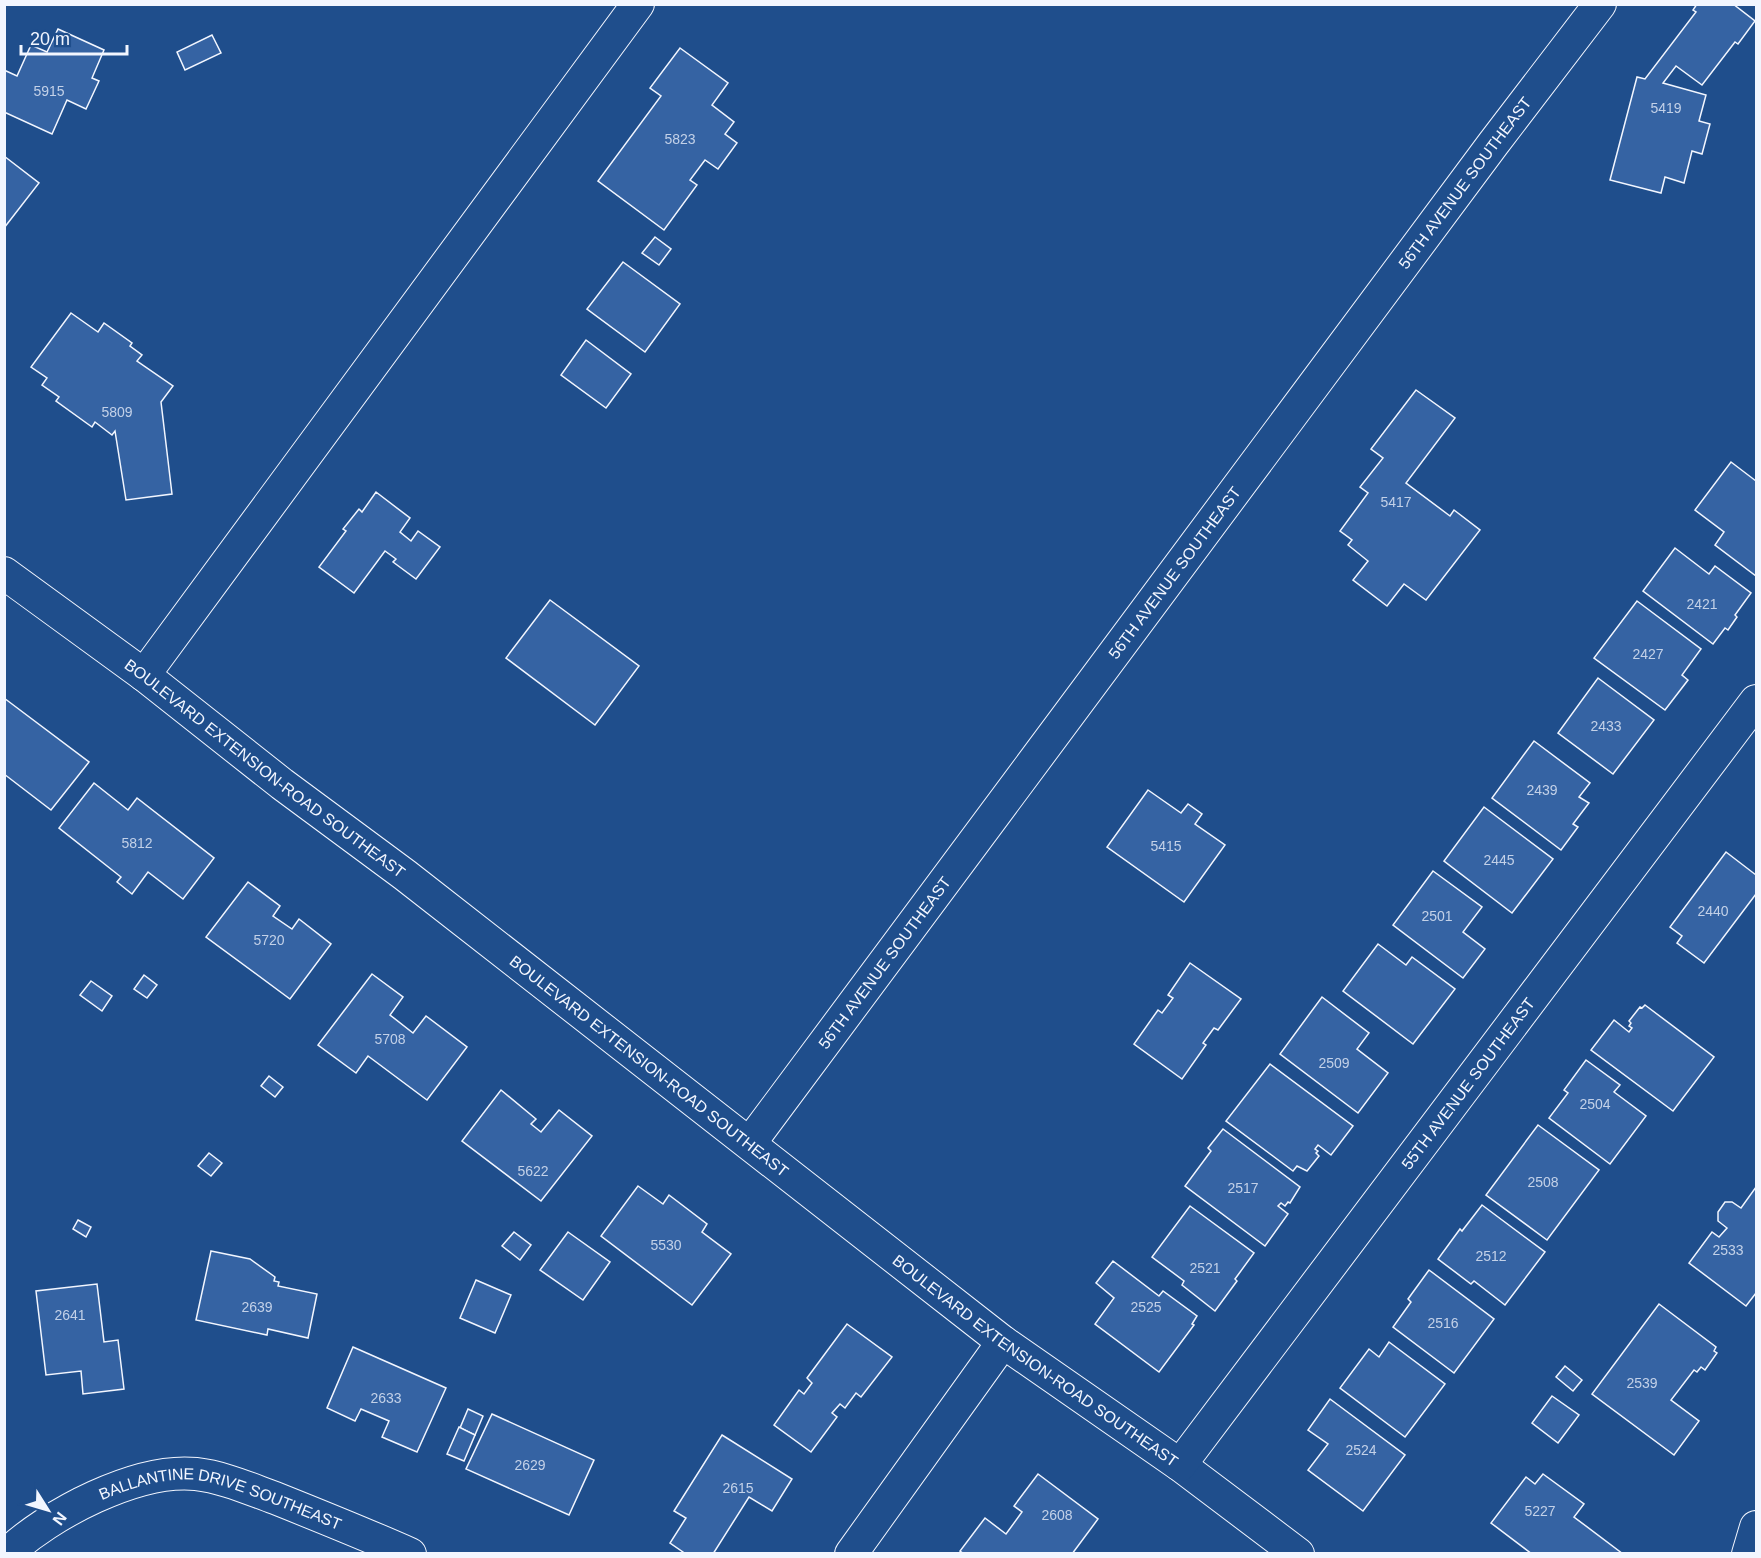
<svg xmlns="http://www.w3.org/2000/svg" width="1761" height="1558" viewBox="0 0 1761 1558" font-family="Helvetica,sans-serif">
	<rect width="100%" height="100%" fill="#1f4e8c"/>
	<!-- building -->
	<g fill="#3563a3" stroke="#f2f6ff" stroke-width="1.5">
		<path d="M 1697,4 L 1733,4 L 1755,21 L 1738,44 L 1735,42 L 1702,85 L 1676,66 L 1663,83 L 1706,95 L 1699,121 L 1710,124 L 1702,154 L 1692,151 L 1684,183 L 1665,177 L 1661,193 L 1610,180 L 1637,77 L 1645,79 L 1696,12 L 1693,10 Z"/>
		<path d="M 58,29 L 104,50 L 92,78 L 99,81 L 86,109 L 67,100 L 52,134 L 4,112 L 4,70 L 17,76 L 31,45 L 47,52 Z"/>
		<path d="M 212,35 L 221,53 L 185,70 L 177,52 Z"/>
		<path d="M 680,48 L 728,83 L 712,105 L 734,122 L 725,134 L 737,143 L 718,169 L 705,160 L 690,180 L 697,185 L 664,230 L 598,181 L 661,96 L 650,88 Z"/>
		<path d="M 4,156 L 39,183 L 4,228 Z"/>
		<path d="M 655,237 L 671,249 L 659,265 L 642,253 Z"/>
		<path d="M 623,262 L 680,304 L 645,352 L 587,309 Z"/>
		<path d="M 71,313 L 98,332 L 104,323 L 132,343 L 130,346 L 142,355 L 137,361 L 173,386 L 161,402 L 172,494 L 126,500 L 115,431 L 112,435 L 95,422 L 92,427 L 56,401 L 59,397 L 42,385 L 47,378 L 31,367 Z"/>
		<path d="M 586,340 L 631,374 L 606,408 L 561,375 Z"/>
		<path d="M 1416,390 L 1455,418 L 1406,483 L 1450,516 L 1454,510 L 1480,530 L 1426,600 L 1404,584 L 1387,606 L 1353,580 L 1368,561 L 1348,545 L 1352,540 L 1340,531 L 1368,493 L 1360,487 L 1383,458 L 1371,449 Z"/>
		<path d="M 1731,462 L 1756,481 L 1756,576 L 1715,545 L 1724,532 L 1695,510 Z"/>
		<path d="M 376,492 L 410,518 L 400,532 L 411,541 L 418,531 L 440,547 L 416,579 L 393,562 L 396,559 L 385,551 L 354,593 L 319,567 L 346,531 L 343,529 L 359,509 L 362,512 Z"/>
		<path d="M 1675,548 L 1709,574 L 1715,566 L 1751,593 L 1735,615 L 1737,617 L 1728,630 L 1725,628 L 1713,644 L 1643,591 Z"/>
		<path d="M 550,600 L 639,666 L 595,725 L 506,658 Z"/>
		<path d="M 1637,601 L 1701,649 L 1682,675 L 1688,680 L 1665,710 L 1594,658 Z"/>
		<path d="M 1598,678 L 1654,720 L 1613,774 L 1558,733 Z"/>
		<path d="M 4,698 L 89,762 L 51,810 L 4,774 Z"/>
		<path d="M 1534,741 L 1590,783 L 1579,797 L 1589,803 L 1573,824 L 1578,827 L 1561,850 L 1492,798 Z"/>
		<path d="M 94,783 L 128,810 L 137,798 L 214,858 L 183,899 L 148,872 L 132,894 L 117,882 L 121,877 L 59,828 Z"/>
		<path d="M 1148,790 L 1181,813 L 1188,804 L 1202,814 L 1195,824 L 1225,845 L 1184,902 L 1107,847 Z"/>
		<path d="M 1484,807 L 1553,859 L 1512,913 L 1444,861 Z"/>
		<path d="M 1726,852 L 1756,875 L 1756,894 L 1704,963 L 1677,943 L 1682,936 L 1670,927 Z"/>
		<path d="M 1433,871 L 1482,907 L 1463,932 L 1485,949 L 1463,978 L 1393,925 Z"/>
		<path d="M 248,882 L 280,906 L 273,916 L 292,929 L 299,919 L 331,944 L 290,999 L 206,937 Z"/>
		<path d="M 1378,944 L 1406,965 L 1412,957 L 1455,989 L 1413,1044 L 1343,991 Z"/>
		<path d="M 1190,963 L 1241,999 L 1218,1030 L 1214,1028 L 1203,1043 L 1206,1045 L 1182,1079 L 1134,1044 L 1158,1010 L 1162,1013 L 1173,998 L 1168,995 Z"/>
		<path d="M 372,974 L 403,997 L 390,1015 L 413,1033 L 426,1016 L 467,1047 L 427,1100 L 368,1056 L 356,1073 L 318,1045 Z"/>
		<path d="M 144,975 L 157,985 L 147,998 L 134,989 Z"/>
		<path d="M 91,981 L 112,996 L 102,1011 L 80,995 Z"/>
		<path d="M 1322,997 L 1369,1033 L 1357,1049 L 1388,1073 L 1358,1113 L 1280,1054 Z"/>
		<path d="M 1645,1005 L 1714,1057 L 1673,1111 L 1591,1050 L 1614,1020 L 1629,1032 L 1632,1028 L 1629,1026 L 1631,1023 L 1629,1021 L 1640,1007 L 1642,1008 Z"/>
		<path d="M 1586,1060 L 1620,1085 L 1614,1092 L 1646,1116 L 1610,1164 L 1549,1118 L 1568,1093 L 1564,1090 Z"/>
		<path d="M 1270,1064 L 1353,1126 L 1331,1155 L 1318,1145 L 1315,1149 L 1318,1151 L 1316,1153 L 1319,1156 L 1307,1171 L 1297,1166 L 1293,1171 L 1226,1121 Z"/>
		<path d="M 269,1076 L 283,1087 L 275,1097 L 261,1086 Z"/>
		<path d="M 501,1090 L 536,1119 L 531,1124 L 541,1132 L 559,1110 L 592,1136 L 541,1201 L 462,1141 Z"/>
		<path d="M 1538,1125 L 1599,1170 L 1547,1240 L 1486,1195 Z"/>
		<path d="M 1223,1129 L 1300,1187 L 1290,1203 L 1288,1202 L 1285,1206 L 1281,1203 L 1278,1206 L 1288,1214 L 1265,1246 L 1185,1186 L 1211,1151 L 1208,1148 Z"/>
		<path d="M 209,1153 L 222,1163 L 211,1176 L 198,1166 Z"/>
		<path d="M 638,1186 L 663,1204 L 669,1195 L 707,1224 L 702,1232 L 731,1254 L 692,1305 L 601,1236 Z"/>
		<path d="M 1756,1187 L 1756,1293 L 1746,1306 L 1689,1263 L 1712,1232 L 1719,1237 L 1727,1228 L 1718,1221 L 1718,1212 L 1725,1202 L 1732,1202 L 1741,1208 Z"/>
		<path d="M 1482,1205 L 1545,1252 L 1505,1305 L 1474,1281 L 1471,1284 L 1438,1259 L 1460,1229 L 1462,1231 Z"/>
		<path d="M 1190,1206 L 1254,1253 L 1235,1279 L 1237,1281 L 1215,1311 L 1182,1285 L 1184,1281 L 1152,1257 Z"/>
		<path d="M 78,1220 L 91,1227 L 86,1237 L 73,1229 Z"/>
		<path d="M 514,1232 L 531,1245 L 520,1260 L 502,1246 Z"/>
		<path d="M 568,1232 L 610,1262 L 583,1300 L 540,1270 Z"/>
		<path d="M 211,1251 L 250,1259 L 275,1277 L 274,1281 L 279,1282 L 278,1286 L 317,1294 L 308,1338 L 268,1329 L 267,1335 L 196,1320 Z"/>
		<path d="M 1113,1261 L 1159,1296 L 1163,1291 L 1197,1316 L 1192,1324 L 1194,1325 L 1159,1372 L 1095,1324 L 1114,1298 L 1096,1283 Z"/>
		<path d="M 1429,1270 L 1494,1319 L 1454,1373 L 1393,1327 L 1411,1302 L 1408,1299 Z"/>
		<path d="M 476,1280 L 511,1295 L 495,1333 L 460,1318 Z"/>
		<path d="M 97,1284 L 104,1342 L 118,1340 L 124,1389 L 83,1394 L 81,1371 L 46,1375 L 36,1291 Z"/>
		<path d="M 1659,1304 L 1716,1347 L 1714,1351 L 1717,1353 L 1705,1370 L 1701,1367 L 1697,1372 L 1694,1370 L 1671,1400 L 1699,1421 L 1674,1455 L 1592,1394 Z"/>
		<path d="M 847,1324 L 892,1357 L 861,1397 L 856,1393 L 845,1408 L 840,1404 L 832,1413 L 837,1417 L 811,1452 L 774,1425 L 799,1390 L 804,1394 L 812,1383 L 807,1378 Z"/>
		<path d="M 1389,1342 L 1445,1384 L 1405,1437 L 1340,1388 L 1369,1349 L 1379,1357 Z"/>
		<path d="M 353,1347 L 446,1388 L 417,1452 L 382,1437 L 389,1421 L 361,1409 L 355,1421 L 327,1408 Z"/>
		<path d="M 1565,1366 L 1582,1380 L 1573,1391 L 1556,1377 Z"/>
		<path d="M 1552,1396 L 1579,1415 L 1558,1443 L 1532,1423 Z"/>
		<path d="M 1330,1399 L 1405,1455 L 1363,1511 L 1308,1470 L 1328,1444 L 1308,1430 Z"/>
		<path d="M 468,1409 L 483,1416 L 475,1435 L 460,1428 Z"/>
		<path d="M 492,1414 L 594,1460 L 569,1515 L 466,1469 Z"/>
		<path d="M 459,1427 L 475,1435 L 464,1461 L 447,1454 Z"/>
		<path d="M 722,1435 L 792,1479 L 772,1511 L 749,1497 L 713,1554 L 686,1554 L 670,1543 L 686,1518 L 674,1511 Z"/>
		<path d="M 1038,1474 L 1098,1519 L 1072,1554 L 964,1554 L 960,1551 L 985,1518 L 1006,1534 L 1022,1512 L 1014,1506 Z"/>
		<path d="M 1543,1474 L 1584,1504 L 1574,1517 L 1623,1554 L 1532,1554 L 1491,1523 L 1526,1477 L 1535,1484 Z"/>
	</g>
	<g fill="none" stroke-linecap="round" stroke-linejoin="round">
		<!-- street casing -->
		<g stroke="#f2f6ff" stroke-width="34">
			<g id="street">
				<path id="s1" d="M 4,573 L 144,675 L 282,784 L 405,875 L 1003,1342 L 1180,1465 L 1298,1554"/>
				<path d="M 144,675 L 638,4"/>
				<path id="s2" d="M 750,1143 L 1493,144 L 1600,4"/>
				<path id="s3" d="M 1180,1465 L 1756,701"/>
				<path id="s4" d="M 7,1554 C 49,1514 137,1468 196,1474 C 223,1477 250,1489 275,1498 C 320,1516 365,1534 410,1554"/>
				<path d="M 851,1554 L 1003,1342"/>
				<path d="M 1748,1554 L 1756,1527"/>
			</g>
		</g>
		<!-- street -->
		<use href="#street" stroke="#1f4e8c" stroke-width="32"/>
	</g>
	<g text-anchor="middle" stroke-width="4.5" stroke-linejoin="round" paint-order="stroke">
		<!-- number labels -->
		<g font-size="14" fill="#c3d1e8">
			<text x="49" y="96">5915</text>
			<text x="1666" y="113">5419</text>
			<text x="680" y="144">5823</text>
			<text x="117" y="417">5809</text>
			<text x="1396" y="507">5417</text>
			<text x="1702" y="609">2421</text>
			<text x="1648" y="659">2427</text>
			<text x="1606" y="731">2433</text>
			<text x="1542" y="795">2439</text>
			<text x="137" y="848">5812</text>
			<text x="1166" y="851">5415</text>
			<text x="1499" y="865">2445</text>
			<text x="1713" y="916">2440</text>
			<text x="1437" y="921">2501</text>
			<text x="269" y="945">5720</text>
			<text x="390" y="1044">5708</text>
			<text x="1334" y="1068">2509</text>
			<text x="1595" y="1109">2504</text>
			<text x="533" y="1176">5622</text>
			<text x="1543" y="1187">2508</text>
			<text x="1243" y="1193">2517</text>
			<text x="666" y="1250">5530</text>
			<text x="1728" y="1255">2533</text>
			<text x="1491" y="1261">2512</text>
			<text x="1205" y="1273">2521</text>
			<text x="257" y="1312">2639</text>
			<text x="1146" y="1312">2525</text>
			<text x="70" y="1320">2641</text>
			<text x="1443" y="1328">2516</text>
			<text x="1642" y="1388">2539</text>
			<text x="386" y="1403">2633</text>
			<text x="1361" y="1455">2524</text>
			<text x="530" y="1470">2629</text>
			<text x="738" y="1493">2615</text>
			<text x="1540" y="1516">5227</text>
			<text x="1057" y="1520">2608</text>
		</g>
		<!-- street labels -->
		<g font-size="16" fill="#f2f6ff" stroke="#1f4e8c">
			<text dy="6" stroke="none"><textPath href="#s2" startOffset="1197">56TH AVENUE SOUTHEAST</textPath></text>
			<text dy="6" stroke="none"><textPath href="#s2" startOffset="711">56TH AVENUE SOUTHEAST</textPath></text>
			<text dy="6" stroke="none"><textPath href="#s1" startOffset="326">BOULEVARD EXTENSION-ROAD SOUTHEAST</textPath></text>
			<text dy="6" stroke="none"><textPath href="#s2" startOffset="225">56TH AVENUE SOUTHEAST</textPath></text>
			<text dy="6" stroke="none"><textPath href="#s1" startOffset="812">BOULEVARD EXTENSION-ROAD SOUTHEAST</textPath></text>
			<text dy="6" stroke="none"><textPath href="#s3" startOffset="478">55TH AVENUE SOUTHEAST</textPath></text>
			<text dy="6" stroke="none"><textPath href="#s1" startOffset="1298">BOULEVARD EXTENSION-ROAD SOUTHEAST</textPath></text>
			<text dy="6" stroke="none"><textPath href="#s4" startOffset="237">BALLANTINE DRIVE SOUTHEAST</textPath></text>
		</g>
	</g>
	<!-- border -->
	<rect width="1761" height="1558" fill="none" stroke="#f2f6ff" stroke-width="12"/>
	<!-- north arrow -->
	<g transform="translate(48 1510) rotate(127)" stroke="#1f4e8c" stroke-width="4.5" paint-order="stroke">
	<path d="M0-4.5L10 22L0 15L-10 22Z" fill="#f2f6ff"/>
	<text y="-9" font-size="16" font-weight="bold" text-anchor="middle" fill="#f2f6ff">N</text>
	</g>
	<!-- scale -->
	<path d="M21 45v9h106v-9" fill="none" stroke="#f2f6ff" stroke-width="3"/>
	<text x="30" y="45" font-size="18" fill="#f2f6ff" stroke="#1f4e8c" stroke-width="4.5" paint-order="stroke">20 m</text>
</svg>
